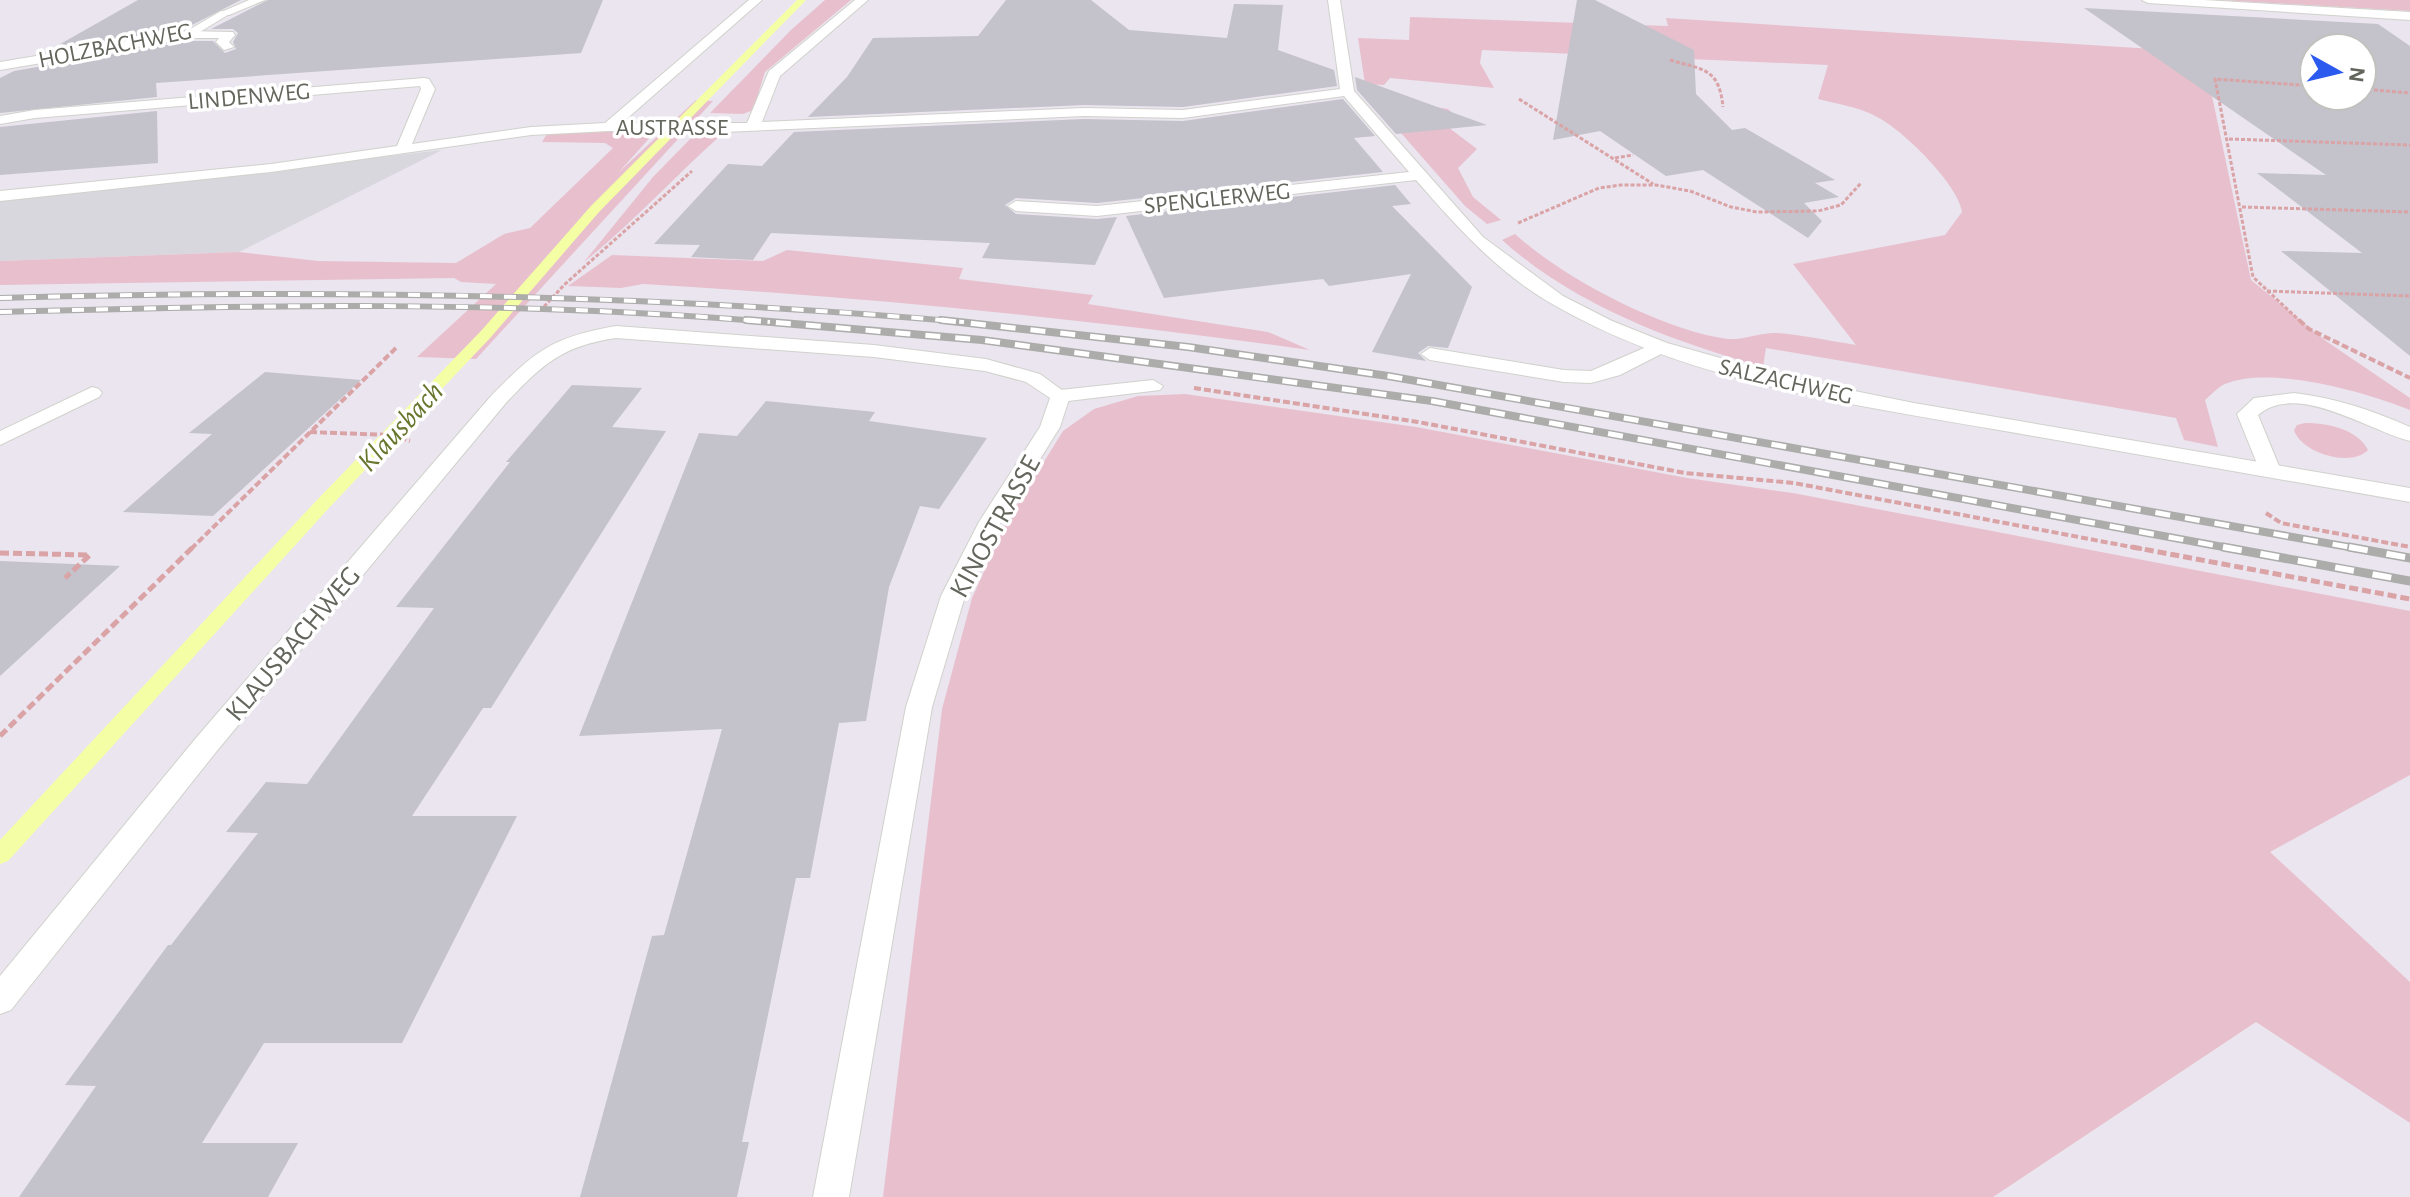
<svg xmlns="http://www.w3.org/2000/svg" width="2410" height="1197" viewBox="0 0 2410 1197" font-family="'Alegreya Sans',sans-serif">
	<rect width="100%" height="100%" fill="#eae5ef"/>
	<!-- industrial -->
	<path fill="#d9d7de" d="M 442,150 L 239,252 L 0,261 L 0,201 Z"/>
	<!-- green -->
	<g fill="#e8c0cd">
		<path d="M 825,0 L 851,0 L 765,72 L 753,110 L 743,114 L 710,113 L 791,30 Z"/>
		<path d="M 2220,0 L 2410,0 L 2410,11 Z"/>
		<path d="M 1410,17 L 1668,26 L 1666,18 L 2153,49 L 2208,77 L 2251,280 L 2326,341 L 2410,398 L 2410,410 C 2365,392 2271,365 2225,384 C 2218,387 2211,395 2205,400 L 2218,447 L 2184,440 L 2176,418 L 1766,348 L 1763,367 C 1669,340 1576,306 1502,240 L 1515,234 C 1563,278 1664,331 1728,339 C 1744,340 1761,332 1777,333 C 1803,335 1830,341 1856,345 L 1793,264 L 1945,235 L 1962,212 C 1959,185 1902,129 1877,117 C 1860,107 1837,104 1818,99 L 1828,65 L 1482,50 L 1480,63 L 1494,88 L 1390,78 L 1384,85 L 1365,84 L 1358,38 L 1409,40 Z"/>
		<path d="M 696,100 L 713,101 L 476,359 L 417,357 L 496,284 L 461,282 L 454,278 L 0,285 L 0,261 L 239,252 L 318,261 L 456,263 L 504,234 L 530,228 L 613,148 L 605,143 L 542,142 L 548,132 L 655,132 L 618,173 Z"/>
		<path d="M 1423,105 L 1448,109 L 1460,120 L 1444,124 L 1477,149 L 1458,168 L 1473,197 L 1501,220 L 1487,224 L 1465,206 L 1401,133 Z"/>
		<path d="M 696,133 L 722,134 C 675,176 633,223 584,262 L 653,177 Z"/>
		<path d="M 787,250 L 963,268 L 959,279 L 1093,295 L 1088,304 L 1268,332 L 1310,350 C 1088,319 866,297 643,284 L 621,288 L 568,286 L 612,255 L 763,261 Z"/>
		<path d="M 1185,394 L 1416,427 L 1687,478 L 1793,493 L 2410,611 L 2410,775 L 2270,852 L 2410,982 L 2410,1123 L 2256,1022 L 1993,1197 L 883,1197 L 942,709 L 972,598 L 1006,523 L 1063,431 L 1094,409 L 1138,396 Z"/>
		<path d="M 2305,423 C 2328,423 2357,429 2368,450 C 2351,468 2301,453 2294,430 L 2297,425 Z"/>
	</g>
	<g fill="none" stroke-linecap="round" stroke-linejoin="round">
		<!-- stream -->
		<path fill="#f4ffa5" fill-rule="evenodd" d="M 797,0 L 806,0 L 599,212 L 491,337 L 328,509 L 8,861 L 0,864 L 0,840 L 316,501 L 481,331 L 591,206 Z"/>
	</g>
	<!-- building -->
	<g fill="#c4c2ca" fill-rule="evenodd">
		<path d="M 138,0 L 241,0 L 186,28 L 48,51 Z"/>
		<path d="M 268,0 L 603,0 L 581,53 L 156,83 L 157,97 L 0,113 L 0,78 L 14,71 L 190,41 L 213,41 L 225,53 L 236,49 L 233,42 L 238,33 L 233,29 L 211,29 Z"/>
		<path d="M 1006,0 L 1091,0 L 1129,30 L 1227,38 L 1234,4 L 1283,5 L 1278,50 L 1334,70 L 1337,86 L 1183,107 L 1084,105 L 808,117 L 847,77 L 873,38 L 978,36 Z"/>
		<path d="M 1577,0 L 1595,0 L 1694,50 L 1696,94 L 1732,130 L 1745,128 L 1835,180 L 1815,183 L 1839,197 L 1804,203 L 1822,221 L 1808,238 L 1703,170 L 1666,176 L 1600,131 L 1553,140 Z"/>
		<path d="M 2084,8 L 2378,24 L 2410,46 L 2410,356 L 2281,251 L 2362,253 L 2257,173 L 2326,175 ZM 2314,48 L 2362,48 L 2362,96 L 2314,96 Z"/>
		<path d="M 1355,77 L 1385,88 L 1487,125 L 1396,134 L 1357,90 Z"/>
		<path d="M 1343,99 L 1375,136 L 1354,138 L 1383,172 L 1097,203 L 1016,198 L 1005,205 L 1016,214 L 1097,219 L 1117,217 L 1095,265 L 982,258 L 990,243 L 771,233 L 753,260 L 691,257 L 700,245 L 654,244 L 728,164 L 762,166 L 794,132 L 1084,119 L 1183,121 Z"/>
		<path d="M 157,111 L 158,163 L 0,175 L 0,127 Z"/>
		<path d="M 1395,185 L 1411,204 L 1392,206 L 1472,287 L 1448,348 L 1428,346 L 1418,353 L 1426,361 L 1372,352 L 1411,274 L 1329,286 L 1323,279 L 1164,298 L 1126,216 Z"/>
		<path d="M 265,372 L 361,380 L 213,516 L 123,512 L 212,434 L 189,433 Z"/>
		<path d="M 572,385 L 642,388 L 612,427 L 666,431 L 491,708 L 483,708 L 412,816 L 517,816 L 402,1043 L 264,1043 L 202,1143 L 298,1143 L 268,1197 L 19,1197 L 96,1086 L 65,1085 L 168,945 L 171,945 L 258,833 L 226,832 L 266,782 L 307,784 L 434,608 L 396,607 L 510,462 L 506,462 Z"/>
		<path d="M 766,401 L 875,412 L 869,421 L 987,438 L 939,509 L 920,506 L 889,587 L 866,721 L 839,723 L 810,878 L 796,878 L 742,1142 L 749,1142 L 737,1197 L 580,1197 L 652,936 L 664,935 L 722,729 L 579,736 L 699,433 L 737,436 Z"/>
		<path d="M 0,561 L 120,566 L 0,676 Z"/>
	</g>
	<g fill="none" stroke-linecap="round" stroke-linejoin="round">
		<!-- lane casing -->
		<g stroke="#d0d2cb" stroke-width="2">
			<g id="lane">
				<path d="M 249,0 L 265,0 L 229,15 L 219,13 Z"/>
				<path d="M 186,31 L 233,32 L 235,35 L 229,42 L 234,47 L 224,50 L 216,42 L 219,38 L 190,38 L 186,37 Z"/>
				<path d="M 1660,341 L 1667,343 L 1669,347 L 1667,351 L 1620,375 L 1591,383 L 1564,382 L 1430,360 L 1421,354 L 1430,348 L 1564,370 L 1591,371 Z"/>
				<path d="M 1153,380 L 1163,386 L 1160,390 L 1060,402 L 1050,396 L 1060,390 Z"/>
				<path d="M 2294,393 C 2336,398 2371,410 2410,427 L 2410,441 C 2369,431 2297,381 2258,415 L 2281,471 L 2278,476 L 2262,476 L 2237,414 L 2254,398 Z"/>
			</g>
		</g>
		<!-- street casing -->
		<g stroke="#d0d2cb" stroke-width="2">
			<g id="street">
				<path d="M 749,0 L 762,0 L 622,123 L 747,123 L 769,71 L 855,0 L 868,0 L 780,76 L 762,122 L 1084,108 L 1183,110 L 1340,89 L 1328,0 L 1340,0 L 1354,91 L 1483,237 L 1563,296 L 1612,321 L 1667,343 L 1795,379 L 1914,403 L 2410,488 L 2410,502 C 2273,478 2136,454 1999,430 C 1849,404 1688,382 1554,305 C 1499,274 1457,227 1416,180 L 1097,216 L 1016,211 L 1008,206 L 1016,201 L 1097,206 L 1409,172 L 1344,96 L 1183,118 L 1084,116 L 724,132 L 609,131 L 531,135 L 271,172 L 0,201 L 0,191 L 271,164 L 397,146 L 421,89 L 420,86 L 35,118 L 0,124 L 0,116 L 35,110 L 424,78 L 429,79 L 435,89 L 412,144 L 531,127 L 605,123 Z"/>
				<path d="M 2142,0 L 2204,0 L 2410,12 L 2410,20 L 2148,3 Z"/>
				<path d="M 221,11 L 231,13 L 190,38 L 0,70 L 0,62 L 187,31 Z"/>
				<path d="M 616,326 L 874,345 L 986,359 L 1040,374 L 1070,396 L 1060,427 L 1001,522 L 965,596 L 932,707 L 849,1197 L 813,1197 L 906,707 L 941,596 L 979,522 L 1040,427 L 1050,398 L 1026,382 L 985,371 L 874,357 L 616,338 C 561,346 542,365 505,404 L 216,752 L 11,1010 L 0,1014 L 0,976 L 196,738 L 491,396 C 535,351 552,337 616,326 Z"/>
				<path d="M 92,387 L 99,389 L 102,393 L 99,397 L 0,445 L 0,431 Z"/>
			</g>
		</g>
		<!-- path-far2 -->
		<g stroke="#daa3a6" stroke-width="3" stroke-dasharray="4 2" stroke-linecap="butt">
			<path d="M 1670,60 C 1704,70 1719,68 1723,107"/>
			<path d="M 2362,89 L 2410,93"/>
			<path d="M 1519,99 L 1653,184"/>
			<path d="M 2229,139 L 2410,145"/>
			<path d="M 1615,158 L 1633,155"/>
			<path d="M 2242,207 L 2410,212"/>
			<path d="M 1518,223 L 1599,188 L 1621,185 L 1656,185 L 1690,191 L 1731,207 L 1757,212 L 1818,211 L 1841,205 L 1861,183"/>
			<path d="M 2267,291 L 2410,296"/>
			<path d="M 540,311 L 564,285 L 692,171"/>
			<path d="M 2301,322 L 2253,277 L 2215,79 L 2314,86"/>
		</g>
		<!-- path-far1 -->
		<g stroke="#daa3a6" stroke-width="4" stroke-dasharray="7 3" stroke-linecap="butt">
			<path d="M 2299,320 L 2309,329 L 2410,378"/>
			<path d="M 1194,388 L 1418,422 L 1685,473 L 1794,483 L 2142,549"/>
			<path d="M 310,432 L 390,435 L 410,441"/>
			<path d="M 2266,513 L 2281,523 L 2410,547"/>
			<path d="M 191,549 L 398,346"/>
		</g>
		<!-- path -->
		<g stroke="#daa3a6" stroke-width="5" stroke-dasharray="9 4" stroke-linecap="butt">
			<path d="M 2132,547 L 2410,599"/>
			<path d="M 0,553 L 90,555 L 65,578"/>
			<path d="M 0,736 L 193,547"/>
		</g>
		<!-- lane -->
		<use href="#lane" fill="#fff" fill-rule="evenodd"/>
		<!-- street -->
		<use href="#street" fill="#fff" fill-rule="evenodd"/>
		<!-- rail-far2 casing -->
		<g stroke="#acadaa" stroke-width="6">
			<g id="rail-far2">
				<path d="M 0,298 C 322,289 643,294 964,322"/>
				<path d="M 0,312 C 257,305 513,300 770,322"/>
			</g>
		</g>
		<!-- rail-far1 casing -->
		<g stroke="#acadaa" stroke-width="8">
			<g id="rail-far1">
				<path d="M 746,320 L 982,340 L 1432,401 L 2234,549"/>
				<path d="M 941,320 L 1188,347 L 1388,376 L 2360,549"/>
			</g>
		</g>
		<!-- rail casing -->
		<g stroke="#acadaa" stroke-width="9">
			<g id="rail">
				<path d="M 2223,547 L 2410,581"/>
				<path d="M 2349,547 L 2410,558"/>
			</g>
		</g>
		<!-- rail-far2 -->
		<use href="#rail-far2" stroke="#fff" stroke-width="4" stroke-dasharray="12" stroke-linecap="butt"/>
		<!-- rail-far1 -->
		<use href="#rail-far1" stroke="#fff" stroke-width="5" stroke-dasharray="15" stroke-linecap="butt"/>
		<!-- rail -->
		<use href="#rail" stroke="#fff" stroke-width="6" stroke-dasharray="19" stroke-linecap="butt"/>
	</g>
	<g text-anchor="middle" stroke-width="7" stroke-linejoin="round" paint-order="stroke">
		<!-- far-street labels -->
		<g font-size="24" fill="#63665c" stroke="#fff">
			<text transform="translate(115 45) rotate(-11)" y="8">HOLZBACHWEG</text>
			<text transform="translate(249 96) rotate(-5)" y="8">LINDENWEG</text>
			<text x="672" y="135">AUSTRASSE</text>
			<text transform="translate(1217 198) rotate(-6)" y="8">SPENGLERWEG</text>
			<text transform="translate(1786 381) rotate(13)" y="8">SALZACHWEG</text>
		</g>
		<!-- street labels -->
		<g font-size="28" fill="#63665c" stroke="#fff">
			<text transform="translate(994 526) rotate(-61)" y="10">KINOSTRASSE</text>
			<text transform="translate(292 643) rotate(-50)" y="10">KLAUSBACHWEG</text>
		</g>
		<!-- water labels -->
		<g font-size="30" font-style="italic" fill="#67762c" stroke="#fff">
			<text transform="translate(400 426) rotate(-47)" y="10">Klausbach</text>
		</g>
	</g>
	<!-- north arrow -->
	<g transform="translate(2338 72) rotate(98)"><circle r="38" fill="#ffffff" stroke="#c1c2be" stroke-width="2"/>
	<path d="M0-6L14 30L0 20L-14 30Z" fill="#2b5aef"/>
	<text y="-12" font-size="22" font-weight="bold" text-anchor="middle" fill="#63665c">N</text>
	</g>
</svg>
